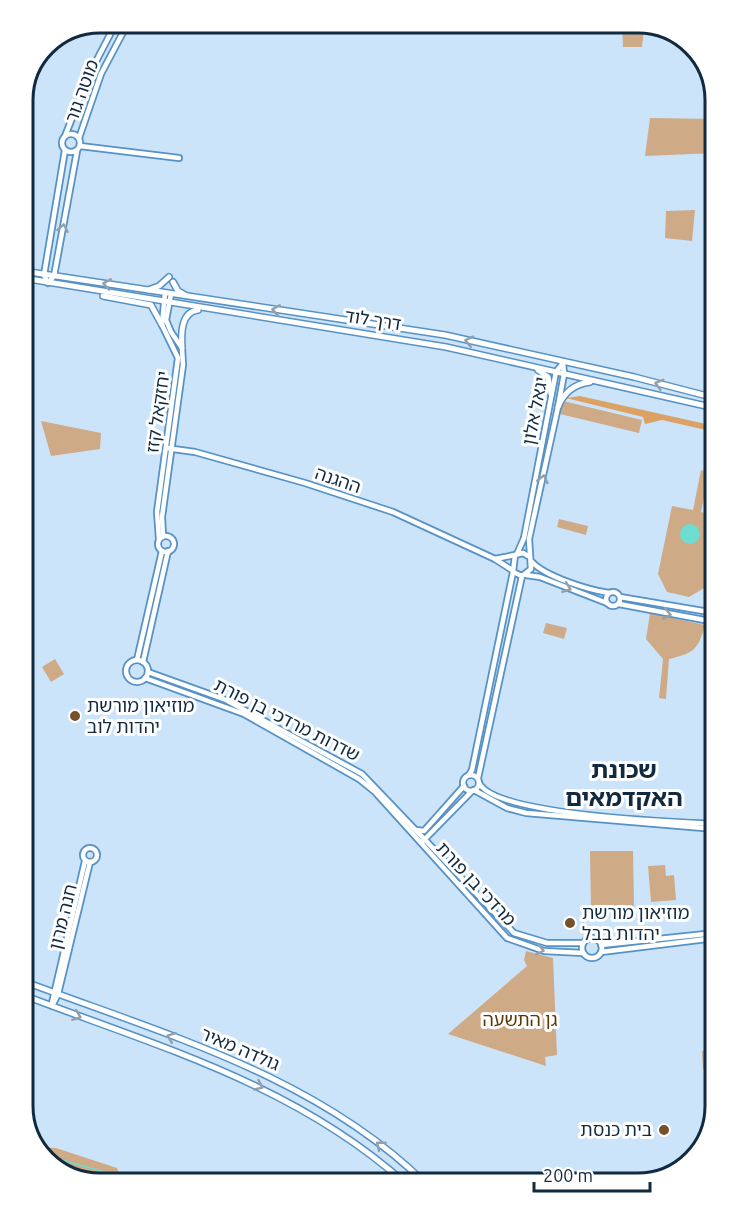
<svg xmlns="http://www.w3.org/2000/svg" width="738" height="1206" viewBox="0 0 738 1206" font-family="Ubuntu,'Noto Sans Hebrew',sans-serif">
	<rect width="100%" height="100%" fill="#cce4fa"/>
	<!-- green -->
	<g fill="#cfaa86">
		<path d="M 622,23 L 645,23 L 642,47 L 623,47 Z"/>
		<path d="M 650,118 L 715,119 L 715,153 L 645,156 Z"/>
		<path d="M 695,210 L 692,241 L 665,238 L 666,211 Z"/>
		<path d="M 563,401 L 642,420 L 639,433 L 560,414 Z"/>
		<path d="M 41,421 L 101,433 L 100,449 L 51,456 Z"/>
		<path d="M 701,470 L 709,472 L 701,512 L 715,515 L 715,541 L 706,587 L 689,597 L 667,592 L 658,574 L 672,506 L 693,510 Z"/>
		<path d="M 559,519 L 588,526 L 586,535 L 557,527 Z"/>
		<path d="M 650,613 L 705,625 C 698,650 694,653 669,659 L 666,699 L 659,698 L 663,659 L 646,639 Z"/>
		<path d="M 546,623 L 567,628 L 564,639 L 543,633 Z"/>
		<path d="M 55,659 L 64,674 L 51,682 L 42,667 Z"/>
		<path d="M 590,851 L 633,851 L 634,908 L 591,909 Z"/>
		<path d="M 665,865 L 666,876 L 674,875 L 676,900 L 651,902 L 648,866 Z"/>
		<path d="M 526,951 L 553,958 L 557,1055 L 545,1057 L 546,1066 L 448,1034 L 527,966 L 524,960 Z"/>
		<path d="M 715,1049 L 715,1072 L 711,1072 L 711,1069 L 703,1069 L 702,1051 Z"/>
		<path d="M 37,1147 L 56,1148 L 117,1168 L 123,1183 L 105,1183 L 52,1165 Z"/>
	</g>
	<!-- forest -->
	<path fill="#dba165" d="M 580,396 L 715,426 L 715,432 L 662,420 L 645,424 L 643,417 L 566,398 Z"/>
	<!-- water -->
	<circle fill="#6ddcd1" cx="690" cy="534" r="10"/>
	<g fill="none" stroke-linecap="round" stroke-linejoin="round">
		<!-- stream -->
		<path stroke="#6ddcd1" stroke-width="1.5" d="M 44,1155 L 104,1172 L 111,1175 L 114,1183"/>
		<!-- tertiary casing -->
		<g stroke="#5692c5" stroke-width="8">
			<g id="tertiary">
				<circle cx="71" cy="143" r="9"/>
				<path d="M 65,136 L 90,73 L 116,23"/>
				<path d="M 79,138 L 101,74 L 128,23"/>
				<path d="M 80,146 L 179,158"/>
				<path d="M 65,150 L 44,275 L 48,283 L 54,276 L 77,151"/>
				<path d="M 166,448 L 195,452 L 305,483 L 393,512 L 495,559 L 512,570"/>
				<path d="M 163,536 L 162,517 L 183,365 L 182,348 L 171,332 L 166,320 L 171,294"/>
				<circle cx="166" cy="544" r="8"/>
				<path d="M 159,539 L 157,512 L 178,358 L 162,325 L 165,293"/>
				<path d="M 517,554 L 524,538 L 556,372 L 563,363"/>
				<path d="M 530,557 L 523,553 L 515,555 L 513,572 L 522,576 L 531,569 L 529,539 L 558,407 L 564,374 L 563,363"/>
				<path d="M 495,559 L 515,555"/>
				<path d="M 532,562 C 546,577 589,590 609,593"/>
				<path d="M 526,575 L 540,577 L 607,603"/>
				<circle cx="613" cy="599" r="7"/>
				<path d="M 620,597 L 715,613"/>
				<path d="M 619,604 L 715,622"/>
				<path d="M 137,660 L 162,551"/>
				<circle cx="137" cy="671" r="11"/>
				<path d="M 143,662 L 168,551"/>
				<path d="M 148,672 L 226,700 L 362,774 L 514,933 L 547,943 L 583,943"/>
				<path d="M 145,678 L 244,714 L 359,779 L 375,792 L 507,938 L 544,951 L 583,953"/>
				<path d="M 469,775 L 472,770 L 513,572"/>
				<circle cx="471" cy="783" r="8"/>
				<path d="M 478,778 L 522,576"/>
				<path d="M 479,783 C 496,816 676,822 715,824"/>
				<path d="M 474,790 L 507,808 L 526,813 L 715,829"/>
				<path d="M 416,830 L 424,831 L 464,786"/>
				<path d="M 423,841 L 472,791"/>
				<circle cx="90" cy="855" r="7"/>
				<circle cx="592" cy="948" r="10"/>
				<path d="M 601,945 L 715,933"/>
				<path d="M 601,952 L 715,938"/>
				<path d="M 52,1003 L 85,861"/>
				<path d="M 52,1006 L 58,994 L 90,862"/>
			</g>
		</g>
		<!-- secondary casing -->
		<g stroke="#5692c5" stroke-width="8">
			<g id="secondary">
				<path d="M 23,981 C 163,1034 315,1075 425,1183"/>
				<path d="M 23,995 C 159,1047 294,1084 405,1183"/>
			</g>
		</g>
		<!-- primary casing -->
		<g stroke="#5692c5" stroke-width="8">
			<g id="primary">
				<path d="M 23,271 L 445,335 L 634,377 L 715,398"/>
				<path d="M 23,278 L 446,347 L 715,408"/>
				<path d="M 173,282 L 178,291 L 185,295"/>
				<path d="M 148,290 L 159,286 L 169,277"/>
				<path d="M 103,296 L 151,305 L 162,325"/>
				<path d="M 182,348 C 181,333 181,312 198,310"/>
				<path d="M 538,370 L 548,377 L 551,394"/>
				<path d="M 558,407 C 564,392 574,384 590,382"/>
			</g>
		</g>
		<!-- tertiary -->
		<use href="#tertiary" stroke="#fff" stroke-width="4.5"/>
		<!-- secondary -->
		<use href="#secondary" stroke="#fff" stroke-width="5"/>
		<!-- primary -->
		<use href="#primary" stroke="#fff" stroke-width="5"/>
	</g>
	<!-- one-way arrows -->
	<defs><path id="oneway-chevron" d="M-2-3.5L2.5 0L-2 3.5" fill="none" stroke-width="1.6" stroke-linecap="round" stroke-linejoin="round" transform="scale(1.5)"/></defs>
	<g stroke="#949fa9">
		<use href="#oneway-chevron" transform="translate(63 228) rotate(-80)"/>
		<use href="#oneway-chevron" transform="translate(107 284) rotate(-171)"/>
		<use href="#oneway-chevron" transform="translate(276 310) rotate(-171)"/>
		<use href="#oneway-chevron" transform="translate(469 341) rotate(-167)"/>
		<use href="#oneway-chevron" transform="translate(659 384) rotate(-164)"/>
		<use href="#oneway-chevron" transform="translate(543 479) rotate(-77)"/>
		<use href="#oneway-chevron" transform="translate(567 588) rotate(20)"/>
		<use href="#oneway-chevron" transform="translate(667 614) rotate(11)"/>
		<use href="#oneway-chevron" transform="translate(540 950) rotate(12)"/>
		<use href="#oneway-chevron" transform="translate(77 1016) rotate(21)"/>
		<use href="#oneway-chevron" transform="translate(171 1037) rotate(-159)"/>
		<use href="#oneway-chevron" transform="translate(259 1086) rotate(25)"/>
		<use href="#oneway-chevron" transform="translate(380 1145) rotate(-142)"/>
	</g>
	<!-- markers -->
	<g fill="#76522b" stroke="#fff" stroke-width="2">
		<circle cx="75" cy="716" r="6"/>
		<circle cx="570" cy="923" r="6"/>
		<circle cx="664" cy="1130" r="6"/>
	</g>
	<g text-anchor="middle" stroke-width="6" stroke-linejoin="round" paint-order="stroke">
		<!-- street labels -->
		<g font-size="18" fill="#112a3f" stroke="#fff">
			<text transform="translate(82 91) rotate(-70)" y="6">מוטה גור</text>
			<text transform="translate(373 320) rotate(9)" y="6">דרך לוד</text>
			<text transform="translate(535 411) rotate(-79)" y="6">יגאל אלון</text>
			<text transform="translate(158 412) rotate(-82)" y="6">יחזקאל קזז</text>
			<text transform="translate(338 480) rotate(19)" y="6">ההגנה</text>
			<text transform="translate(287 720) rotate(27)" y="6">שדרות מרדכי בן פורת</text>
			<text transform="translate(476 884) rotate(47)" y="6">מרדכי בן פורת</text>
			<text transform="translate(63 917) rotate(-76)" y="6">חנה מרון</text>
			<text transform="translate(240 1049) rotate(23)" y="6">גולדה מאיר</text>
		</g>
		<!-- poi labels -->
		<g font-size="18" fill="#112a3f" stroke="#fff" text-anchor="start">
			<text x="87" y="712">מוזיאון מורשת<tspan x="87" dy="21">יהדות לוב</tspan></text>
			<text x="582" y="919">מוזיאון מורשת<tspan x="582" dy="21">יהדות בבל</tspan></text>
			<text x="652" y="1136" text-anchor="end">בית כנסת</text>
		</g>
		<!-- park labels -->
		<g font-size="18" fill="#5c3603" stroke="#fff">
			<text x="520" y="1026">גן התשעה</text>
		</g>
		<!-- district labels -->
		<g font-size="24" font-weight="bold" fill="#112a3f" stroke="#fff">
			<text x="624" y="778">שכונת<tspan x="624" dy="28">האקדמאים</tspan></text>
		</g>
	</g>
	<!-- crop -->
	<path d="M0 0H738V1206H0ZM100 33H638A67 67 0 0 1 705 100V1106A67 67 0 0 1 638 1173H100A67 67 0 0 1 33 1106V100A67 67 0 0 1 100 33Z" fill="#fff" fill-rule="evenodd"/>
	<path fill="none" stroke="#112a3f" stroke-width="3" d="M100 33H638A67 67 0 0 1 705 100V1106A67 67 0 0 1 638 1173H100A67 67 0 0 1 33 1106V100A67 67 0 0 1 100 33Z"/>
	<!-- scale -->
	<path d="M534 1182v9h116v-9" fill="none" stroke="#112a3f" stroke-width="3"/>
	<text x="543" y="1182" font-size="18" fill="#112a3f" stroke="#ffffff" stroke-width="4.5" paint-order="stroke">200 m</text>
</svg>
